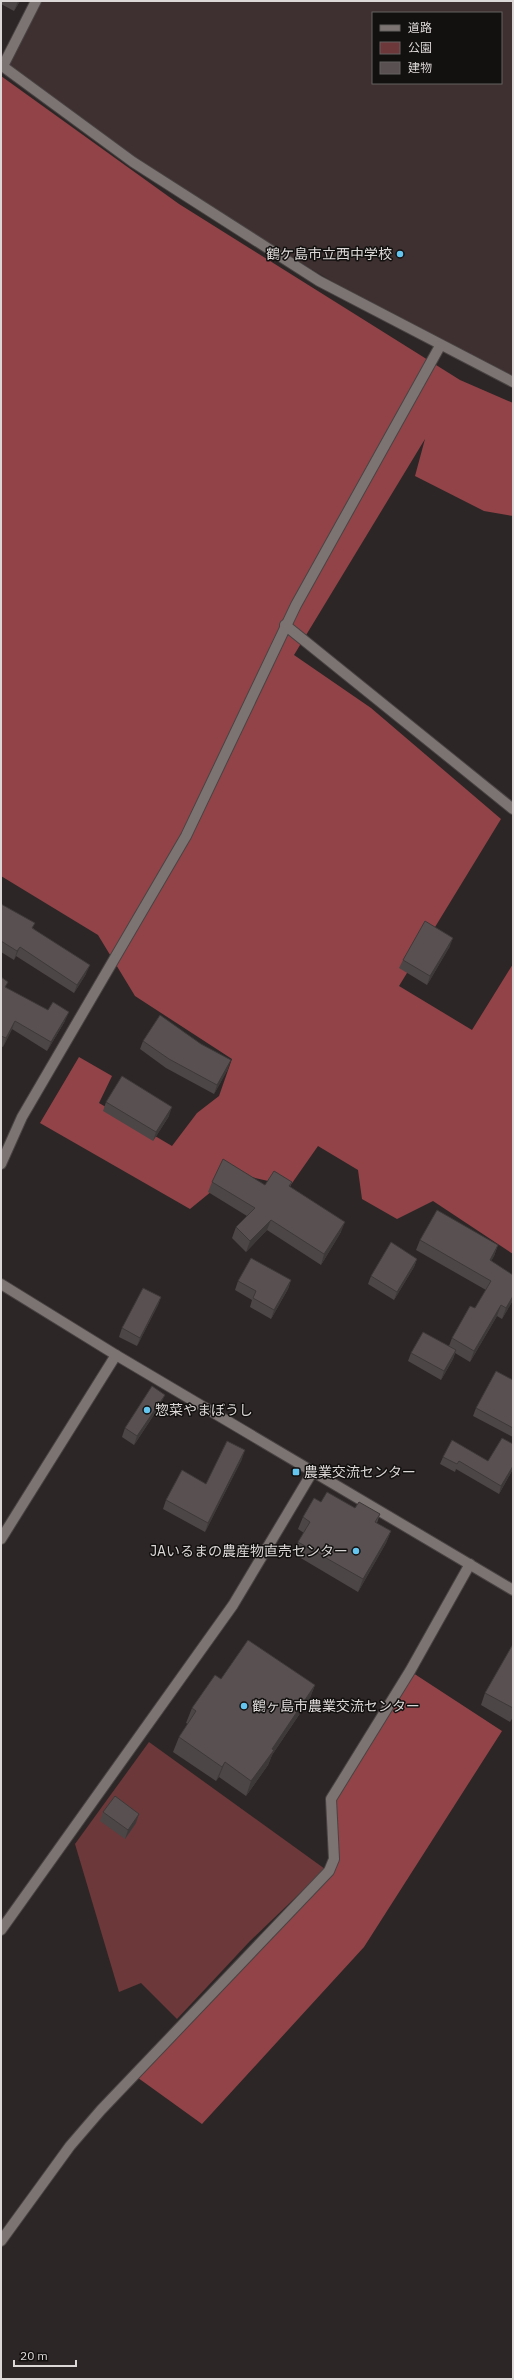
<svg xmlns="http://www.w3.org/2000/svg" width="514" height="2380" viewBox="0 0 514 2380" font-family="'IBM Plex Sans','Noto Sans JP',sans-serif">
	<rect width="100%" height="100%" fill="#2d2626"/>
	<!-- built -->
	<path fill="#3e3030" fill-rule="evenodd" d="M 36,1 L 513,1 L 513,382 L 440,346 L 133,162 L 3,66 ZM 373,13 L 501,13 L 501,83 L 373,83 Z"/>
	<!-- green -->
	<path fill="#6c383a" d="M 149,1742 L 325,1869 L 250,1941 L 177,2019 L 141,1983 L 119,1992 L 75,1844 Z"/>
	<!-- forest -->
	<g fill="#924348">
		<path d="M 1,76 L 179,204 L 460,380 L 513,403 L 513,516 L 484,511 L 415,476 L 425,439 L 294,655 L 371,708 L 501,819 L 399,986 L 472,1030 L 513,964 L 513,1254 L 433,1201 L 397,1219 L 362,1199 L 358,1170 L 318,1146 L 290,1186 L 234,1173 L 190,1209 L 40,1123 L 79,1057 L 112,1076 L 99,1103 L 172,1146 L 197,1113 L 219,1096 L 232,1059 L 135,996 L 98,935 L 1,876 Z"/>
		<path d="M 410,1671 L 502,1731 L 364,1947 L 202,2124 L 134,2075 L 329,1871 L 331,1799 Z"/>
	</g>
	<g fill="none" stroke-linecap="round" stroke-linejoin="round">
		<!-- street casing -->
		<g stroke="#494343" stroke-width="12">
			<g id="street">
				<path d="M 1,65 L 133,162 L 319,281 L 513,382"/>
				<path d="M 3,66 L 36,1"/>
				<path d="M 285,625 L 513,809"/>
				<path d="M 1,1164 L 22,1117 L 186,836 L 296,605 L 440,346"/>
				<path d="M 1,1539 L 116,1355"/>
				<path d="M 1,1930 L 233,1605 L 313,1471"/>
				<path d="M 1,2241 L 70,2146 L 101,2110 L 329,1871 L 334,1859 L 331,1799 L 410,1671 L 470,1564"/>
			</g>
		</g>
		<!-- secondary casing -->
		<g stroke="#494343" stroke-width="12">
			<path id="secondary" d="M 1,1284 L 116,1355 L 513,1590"/>
		</g>
		<!-- street -->
		<use href="#street" stroke="#7c7473" stroke-width="10"/>
		<!-- secondary -->
		<use href="#secondary" stroke="#7c7473" stroke-width="10"/>
	</g>
	<!-- wall -->
	<g fill="#4d4646">
		<path d="M 1,1 L 20,1 L 14,11 L 1,4 Z"/>
		<path d="M 1,904 L 33,928 L 86,974 L 74,993 L 16,956 L 14,960 L 1,952 Z"/>
		<path d="M 450,946 L 427,985 L 399,968 L 403,960 Z"/>
		<path d="M 1,977 L 6,988 L 65,1021 L 47,1051 L 12,1029 L 3,1047 L 1,1046 Z"/>
		<path d="M 143,1041 L 228,1069 L 214,1094 L 166,1068 L 140,1049 Z"/>
		<path d="M 106,1102 L 169,1116 L 153,1141 L 103,1111 Z"/>
		<path d="M 212,1182 L 265,1185 L 292,1182 L 290,1187 L 341,1232 L 321,1265 L 267,1230 L 246,1252 L 232,1238 L 236,1227 L 247,1216 L 208,1192 Z"/>
		<path d="M 420,1240 L 498,1245 L 494,1256 L 491,1261 L 513,1300 L 502,1319 L 497,1316 L 470,1362 L 455,1353 L 453,1359 L 441,1380 L 408,1361 L 411,1353 L 449,1346 L 452,1338 L 475,1308 L 486,1290 L 416,1250 Z"/>
		<path d="M 417,1259 L 414,1267 L 394,1300 L 368,1284 L 371,1276 Z"/>
		<path d="M 291,1280 L 288,1289 L 271,1319 L 250,1307 L 252,1300 L 235,1290 L 238,1281 Z"/>
		<path d="M 161,1297 L 158,1305 L 137,1346 L 119,1337 L 122,1328 Z"/>
		<path d="M 513,1380 L 513,1437 L 473,1416 L 476,1408 Z"/>
		<path d="M 161,1404 L 134,1445 L 122,1437 L 125,1428 Z"/>
		<path d="M 513,1444 L 513,1469 L 499,1494 L 456,1469 L 455,1472 L 440,1464 L 443,1457 L 488,1461 Z"/>
		<path d="M 242,1459 L 205,1532 L 163,1509 L 166,1500 L 206,1484 Z"/>
		<path d="M 355,1508 L 380,1514 L 377,1523 L 391,1531 L 386,1543 L 358,1592 L 294,1554 L 298,1542 L 304,1533 L 298,1529 L 303,1517 Z"/>
		<path d="M 513,1644 L 513,1717 L 510,1722 L 481,1705 L 485,1693 Z"/>
		<path d="M 221,1679 L 315,1685 L 309,1700 L 272,1755 L 268,1765 L 246,1796 L 219,1777 L 216,1781 L 173,1752 L 179,1737 L 188,1724 L 186,1723 L 192,1708 Z"/>
		<path d="M 103,1812 L 136,1823 L 125,1839 L 100,1821 Z"/>
	</g>
	<!-- shaded-wall -->
	<g fill="#3e3939">
		<path d="M 18,1 L 20,1 L 14,11 Z"/>
		<path d="M 453,938 L 450,946 L 427,985 L 430,976 Z"/>
		<path d="M 20,947 L 16,956 L 14,960 L 17,951 Z"/>
		<path d="M 90,965 L 86,974 L 74,993 L 77,985 Z"/>
		<path d="M 69,1012 L 65,1021 L 47,1051 L 51,1042 Z"/>
		<path d="M 15,1021 L 12,1029 L 3,1047 L 6,1038 Z"/>
		<path d="M 231,1060 L 228,1069 L 214,1094 L 217,1085 Z"/>
		<path d="M 172,1107 L 169,1116 L 153,1141 L 156,1132 Z"/>
		<path d="M 271,1220 L 267,1230 L 246,1252 L 250,1241 Z"/>
		<path d="M 345,1222 L 341,1232 L 321,1265 L 324,1254 Z"/>
		<path d="M 498,1245 L 494,1256 L 486,1271 L 490,1260 Z"/>
		<path d="M 417,1259 L 414,1267 L 394,1300 L 397,1292 Z"/>
		<path d="M 291,1280 L 288,1289 L 271,1319 L 274,1310 Z"/>
		<path d="M 513,1296 L 513,1300 L 502,1319 L 506,1308 Z"/>
		<path d="M 161,1297 L 158,1305 L 137,1346 L 140,1338 Z"/>
		<path d="M 501,1305 L 497,1316 L 470,1362 L 474,1351 Z"/>
		<path d="M 456,1350 L 453,1359 L 441,1380 L 444,1371 Z"/>
		<path d="M 165,1395 L 161,1404 L 134,1445 L 137,1436 Z"/>
		<path d="M 245,1450 L 242,1459 L 205,1532 L 208,1523 Z"/>
		<path d="M 513,1466 L 513,1469 L 499,1494 L 501,1486 Z"/>
		<path d="M 391,1531 L 386,1543 L 358,1592 L 363,1579 Z"/>
		<path d="M 315,1685 L 309,1700 L 272,1755 L 268,1765 L 246,1796 L 251,1781 L 272,1749 Z"/>
		<path d="M 225,1762 L 219,1777 L 216,1781 L 222,1767 Z"/>
		<path d="M 139,1814 L 136,1823 L 125,1839 L 128,1830 Z"/>
	</g>
	<!-- building -->
	<g fill="#595151" stroke="#3e3939">
		<path d="M 1,904 L 35,923 L 32,928 L 90,965 L 77,985 L 20,947 L 17,951 L 1,941 Z"/>
		<path d="M 425,921 L 453,938 L 430,976 L 403,960 Z"/>
		<path d="M 1,977 L 8,982 L 5,987 L 48,1010 L 53,1002 L 69,1012 L 51,1042 L 15,1021 L 6,1038 L 1,1036 Z"/>
		<path d="M 160,1015 L 201,1044 L 231,1060 L 217,1085 L 169,1059 L 143,1041 Z"/>
		<path d="M 122,1076 L 172,1107 L 156,1132 L 106,1102 Z"/>
		<path d="M 223,1159 L 265,1185 L 274,1171 L 292,1182 L 289,1186 L 345,1222 L 324,1254 L 271,1220 L 250,1241 L 236,1227 L 255,1208 L 212,1182 Z"/>
		<path d="M 437,1210 L 498,1245 L 490,1260 L 513,1275 L 513,1296 L 506,1308 L 501,1305 L 474,1351 L 452,1338 L 470,1306 L 475,1308 L 491,1281 L 420,1240 Z"/>
		<path d="M 391,1242 L 417,1259 L 397,1292 L 371,1276 Z"/>
		<path d="M 251,1258 L 291,1280 L 274,1310 L 253,1298 L 256,1291 L 238,1281 Z"/>
		<path d="M 143,1288 L 161,1297 L 140,1338 L 122,1328 Z"/>
		<path d="M 423,1332 L 456,1350 L 444,1371 L 411,1353 Z"/>
		<path d="M 496,1371 L 513,1380 L 513,1428 L 476,1408 Z"/>
		<path d="M 152,1386 L 165,1395 L 137,1436 L 125,1428 Z"/>
		<path d="M 502,1438 L 513,1444 L 513,1466 L 501,1486 L 459,1461 L 457,1464 L 443,1457 L 452,1440 L 488,1461 Z"/>
		<path d="M 227,1441 L 245,1450 L 208,1523 L 166,1500 L 182,1470 L 206,1484 Z"/>
		<path d="M 327,1492 L 355,1508 L 359,1502 L 380,1514 L 375,1522 L 391,1531 L 363,1579 L 298,1542 L 310,1522 L 303,1517 L 314,1498 L 321,1502 Z"/>
		<path d="M 248,1640 L 315,1685 L 272,1749 L 274,1750 L 251,1781 L 225,1762 L 222,1767 L 179,1737 L 196,1711 L 192,1708 L 215,1675 L 221,1679 Z"/>
		<path d="M 513,1644 L 513,1708 L 485,1693 Z"/>
		<path d="M 115,1796 L 139,1814 L 128,1830 L 103,1812 Z"/>
	</g>
	<!-- markers -->
	<g fill="#64c5ee" stroke="#131010" stroke-width="1.5">
		<circle cx="400" cy="254" r="4"/>
		<circle cx="147" cy="1410" r="4"/>
		<rect x="292" y="1468" width="8" height="8" rx="2"/>
		<circle cx="356" cy="1551" r="4"/>
		<circle cx="244" cy="1706" r="4"/>
	</g>
	<g text-anchor="middle" stroke-width="3" stroke-linejoin="round" paint-order="stroke">
		<!-- poi labels -->
		<g font-size="14" fill="#ddd8d8" stroke="#131010" text-anchor="start">
			<text x="392" y="259" text-anchor="end">鶴ケ島市立西中学校</text>
			<text x="155" y="1415">惣菜やまぼうし</text>
			<text x="304" y="1477">農業交流センター</text>
			<text x="348" y="1556" text-anchor="end">JAいるまの農産物直売センター</text>
			<text x="252" y="1711">鶴ヶ島市農業交流センター</text>
		</g>
	</g>
	<!-- border -->
	<rect width="514" height="2380" fill="none" stroke="#ddd8d8" stroke-width="4"/>
	<!-- legend -->
	<rect x="372" y="12" width="130" height="72" fill="#131010" stroke="#646060"/>
	<rect x="380" y="25" width="20" height="6" fill="#7c7473" stroke="#646060"/>
	<text x="408" y="32" font-size="12" fill="#ddd8d8">道路</text>
	<rect x="380" y="42" width="20" height="12" fill="#6c383a" stroke="#646060"/>
	<text x="408" y="52" font-size="12" fill="#ddd8d8">公園</text>
	<rect x="380" y="62" width="20" height="12" fill="#595151" stroke="#646060"/>
	<text x="408" y="72" font-size="12" fill="#ddd8d8">建物</text>
	<!-- scale -->
	<path d="M14 2360v6h62v-6" fill="none" stroke="#ddd8d8" stroke-width="2"/>
	<text x="20" y="2360" font-size="12" fill="#ddd8d8" stroke="#131010" stroke-width="3" paint-order="stroke">20 m</text>
</svg>
